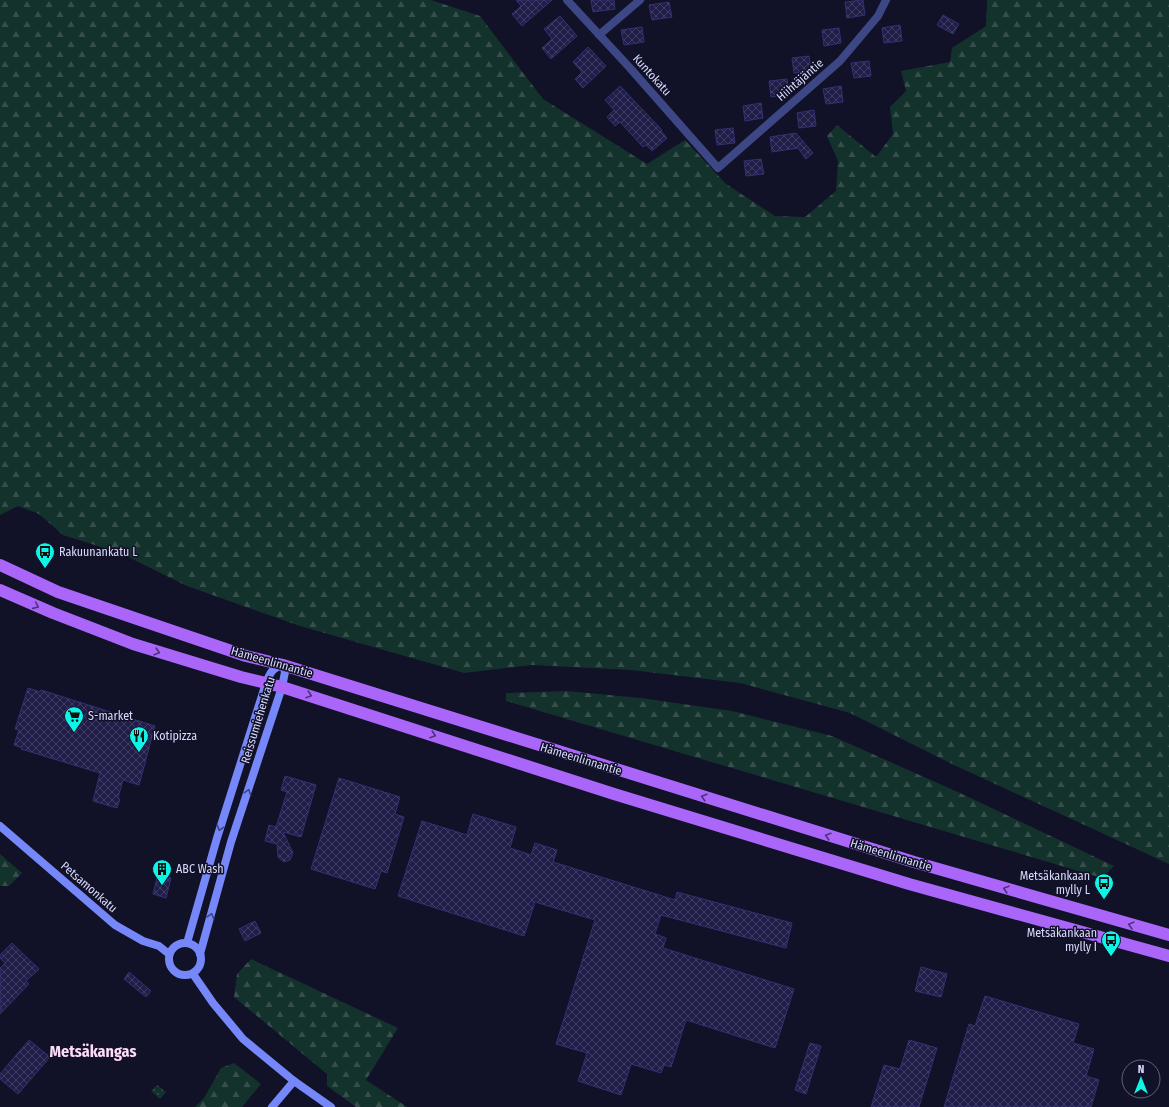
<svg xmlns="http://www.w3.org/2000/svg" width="1169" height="1107" viewBox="0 0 1169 1107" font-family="'Fira Sans Condensed',sans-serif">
	<defs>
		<pattern id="forest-firs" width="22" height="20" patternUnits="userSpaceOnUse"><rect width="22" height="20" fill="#14322c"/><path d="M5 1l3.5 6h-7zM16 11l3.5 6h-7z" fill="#364f4c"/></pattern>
		<pattern id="park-dots" width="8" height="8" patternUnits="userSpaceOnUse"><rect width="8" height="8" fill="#14322c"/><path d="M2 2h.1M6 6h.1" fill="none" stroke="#364f4c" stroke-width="1.8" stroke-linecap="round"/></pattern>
		<pattern id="building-cross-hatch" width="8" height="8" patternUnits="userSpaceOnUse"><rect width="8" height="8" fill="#201e48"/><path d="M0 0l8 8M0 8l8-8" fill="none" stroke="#403e63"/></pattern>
	</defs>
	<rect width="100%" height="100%" fill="#111128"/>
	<!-- forest -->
	<g fill="url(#forest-firs)">
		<path d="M 0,0 L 431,0 L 480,16 L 543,99 L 647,164 L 685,140 L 726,184 L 775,216 L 805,217 L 836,191 L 838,161 L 827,136 L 837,125 L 876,157 L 893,134 L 890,107 L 906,91 L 901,71 L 950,62 L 952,48 L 986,26 L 987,0 L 1169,0 L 1169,864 L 954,765 L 850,713 L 740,683 L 631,670 L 532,665 L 464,673 L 300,626 L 187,586 L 120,553 L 63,535 L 39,514 L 18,506 L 0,515 Z"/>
		<path d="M 567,691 L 641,698 L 732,711 L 832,736 L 960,793 L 1114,866 L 1102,878 L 506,701 L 506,693 Z"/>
		<path d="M 0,854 L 22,873 L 9,886 L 0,886 Z"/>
		<path d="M 251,959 L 398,1028 L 366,1080 L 407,1107 L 356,1107 L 327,1086 L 327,1074 L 234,997 L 237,974 Z"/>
		<path d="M 234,1063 L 261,1084 L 242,1107 L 195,1107 L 204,1098 L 221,1068 Z"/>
	</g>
	<!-- park -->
	<path fill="url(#park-dots)" d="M 157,1085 L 166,1092 L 160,1099 L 151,1091 Z"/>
	<!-- building -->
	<g fill="url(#building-cross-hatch)" stroke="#333173">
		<path d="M 516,0 L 552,0 L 522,26 L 512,14 L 521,6 Z"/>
		<path d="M 591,0 L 614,0 L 615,9 L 593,12 Z"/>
		<path d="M 863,0 L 865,15 L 847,18 L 845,2 Z"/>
		<path d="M 669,2 L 672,17 L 652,20 L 649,5 Z"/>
		<path d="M 943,15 L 959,24 L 953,34 L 937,25 Z"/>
		<path d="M 560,16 L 577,36 L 551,59 L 542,48 L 552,39 L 544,29 Z"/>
		<path d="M 900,25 L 902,41 L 884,43 L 882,28 Z"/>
		<path d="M 642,27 L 644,42 L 624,45 L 621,30 Z"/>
		<path d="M 839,28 L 841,43 L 824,46 L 822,30 Z"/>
		<path d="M 588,47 L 606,66 L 583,88 L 575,79 L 582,72 L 573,62 Z"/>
		<path d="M 809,56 L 811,71 L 794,73 L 792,58 Z"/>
		<path d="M 869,61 L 871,76 L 854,78 L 851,63 Z"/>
		<path d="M 787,79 L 789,94 L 771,97 L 769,81 Z"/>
		<path d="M 620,86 L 662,130 L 661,131 L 667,138 L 652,151 L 646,145 L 643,147 L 620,122 L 615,126 L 607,117 L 614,110 L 605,100 Z"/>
		<path d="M 841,86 L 843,102 L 826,104 L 823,89 Z"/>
		<path d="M 761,103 L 763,118 L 745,121 L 743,106 Z"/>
		<path d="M 814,110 L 816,126 L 799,128 L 797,113 Z"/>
		<path d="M 733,128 L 735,143 L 717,145 L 715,130 Z"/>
		<path d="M 796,133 L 813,153 L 806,159 L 798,148 L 772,152 L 770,137 Z"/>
		<path d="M 761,159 L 764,174 L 746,176 L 744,161 Z"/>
		<path d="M 28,688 L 40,692 L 41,690 L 155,726 L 139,785 L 123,780 L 118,798 L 120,799 L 117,808 L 93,801 L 100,773 L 21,749 L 22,748 L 14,745 L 19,730 L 15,729 Z"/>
		<path d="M 285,776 L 316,785 L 301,837 L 283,832 L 293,853 L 290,860 L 284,862 L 278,857 L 277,844 L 265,841 L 269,825 L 276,827 L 287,792 L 281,790 Z"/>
		<path d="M 339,778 L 400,797 L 395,814 L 404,817 L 387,873 L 381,871 L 375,889 L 311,869 Z"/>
		<path d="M 473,814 L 516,827 L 510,848 L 531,855 L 535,843 L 557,850 L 553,862 L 675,900 L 677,892 L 792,923 L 786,948 L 661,915 L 655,934 L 666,938 L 663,948 L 794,989 L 775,1048 L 686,1020 L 671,1067 L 664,1065 L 661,1073 L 631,1064 L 621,1095 L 578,1081 L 587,1053 L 556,1044 L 595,920 L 535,902 L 524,936 L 398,896 L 422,821 L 467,835 Z"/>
		<path d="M 158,874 L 171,878 L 166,898 L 153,894 Z"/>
		<path d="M 255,921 L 261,933 L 245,941 L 239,929 Z"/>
		<path d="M 12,943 L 39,969 L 26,981 L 29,984 L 0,1014 L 0,968 L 5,963 L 0,958 L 0,955 Z"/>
		<path d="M 921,967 L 947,974 L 941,997 L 915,991 Z"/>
		<path d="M 129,972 L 151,991 L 146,997 L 124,979 Z"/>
		<path d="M 985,996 L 1079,1024 L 1073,1043 L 1094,1049 L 1086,1076 L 1099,1080 L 1091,1107 L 944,1107 L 969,1024 L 975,1026 Z"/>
		<path d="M 29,1040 L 50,1057 L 18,1094 L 0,1079 L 0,1074 Z"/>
		<path d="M 909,1040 L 937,1048 L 919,1107 L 871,1107 L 884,1065 L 900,1069 Z"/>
		<path d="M 810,1043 L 821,1046 L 806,1094 L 795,1090 Z"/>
	</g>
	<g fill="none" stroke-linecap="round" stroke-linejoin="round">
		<!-- street -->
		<g stroke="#3e4785" stroke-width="8">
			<path d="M 567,0 L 630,68 L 718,168 L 840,61 L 878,16 L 886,0"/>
			<path d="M 599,35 L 640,0"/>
		</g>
		<!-- secondary -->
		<g stroke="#7587f9" stroke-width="8">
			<path d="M 0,826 L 115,925 L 143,941 L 159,946 L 169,954"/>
			<circle cx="185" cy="959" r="16"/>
			<path d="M 187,943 L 217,838 L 266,683 C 270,673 272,668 283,665 L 285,672 L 282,687 L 231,842 L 200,954"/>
			<path d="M 193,974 L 213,1003 L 243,1039 L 294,1081 L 331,1107"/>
			<path d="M 272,1107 L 294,1081"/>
		</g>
		<!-- primary -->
		<g stroke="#aa65f9" stroke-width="12">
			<path d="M 0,565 L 58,592 L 246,656 L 283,665 L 914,862 L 1169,935"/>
			<path d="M 0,590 L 53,613 L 133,644 L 241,677 L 282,687 L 614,794 L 909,884 L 1169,956"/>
		</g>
	</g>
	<!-- one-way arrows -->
	<defs><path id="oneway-chevron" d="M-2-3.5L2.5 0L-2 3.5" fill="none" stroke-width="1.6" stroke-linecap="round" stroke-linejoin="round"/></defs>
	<g stroke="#4e337c">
		<use href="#oneway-chevron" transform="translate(36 606) rotate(24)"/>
		<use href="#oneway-chevron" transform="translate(157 652) rotate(17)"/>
		<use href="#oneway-chevron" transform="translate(309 695) rotate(18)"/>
		<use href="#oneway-chevron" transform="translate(433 735) rotate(18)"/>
		<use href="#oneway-chevron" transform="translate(704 797) rotate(-163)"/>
		<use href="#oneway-chevron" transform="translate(828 836) rotate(-163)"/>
		<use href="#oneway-chevron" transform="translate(1006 889) rotate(-164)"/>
		<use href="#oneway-chevron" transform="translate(1131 925) rotate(-165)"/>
	</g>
	<g stroke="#3e4686">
		<use href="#oneway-chevron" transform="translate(248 792) rotate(-72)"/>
		<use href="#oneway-chevron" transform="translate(220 828) rotate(107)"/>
		<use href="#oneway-chevron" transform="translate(211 916) rotate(-74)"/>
	</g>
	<!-- icons -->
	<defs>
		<g id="bus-pin" transform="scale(1)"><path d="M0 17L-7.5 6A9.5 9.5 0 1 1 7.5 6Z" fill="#0ef5e7" stroke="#111128"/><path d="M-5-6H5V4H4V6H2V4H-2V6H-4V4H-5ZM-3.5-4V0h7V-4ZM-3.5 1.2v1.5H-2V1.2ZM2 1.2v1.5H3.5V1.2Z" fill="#111"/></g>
		<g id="supermarket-pin" transform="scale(1)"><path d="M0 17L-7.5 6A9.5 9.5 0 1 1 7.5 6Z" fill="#0ef5e7" stroke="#111128"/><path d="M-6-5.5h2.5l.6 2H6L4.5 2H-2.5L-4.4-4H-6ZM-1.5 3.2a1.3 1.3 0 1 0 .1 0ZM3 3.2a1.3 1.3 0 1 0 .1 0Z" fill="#111"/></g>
		<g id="restaurant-pin" transform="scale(1)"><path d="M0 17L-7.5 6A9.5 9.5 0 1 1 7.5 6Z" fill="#0ef5e7" stroke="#111128"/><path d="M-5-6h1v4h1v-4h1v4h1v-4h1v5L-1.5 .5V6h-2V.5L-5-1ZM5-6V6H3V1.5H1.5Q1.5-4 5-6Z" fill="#111"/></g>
		<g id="building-pin" transform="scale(1)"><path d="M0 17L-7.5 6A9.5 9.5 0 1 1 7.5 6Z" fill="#0ef5e7" stroke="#111128"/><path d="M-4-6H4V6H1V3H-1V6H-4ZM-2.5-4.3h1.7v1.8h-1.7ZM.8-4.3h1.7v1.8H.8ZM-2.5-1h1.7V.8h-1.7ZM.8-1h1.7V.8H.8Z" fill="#111"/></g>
	</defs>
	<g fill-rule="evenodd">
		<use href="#bus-pin" x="45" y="552"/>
		<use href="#supermarket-pin" x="74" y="716"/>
		<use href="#restaurant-pin" x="139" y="736"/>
		<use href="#building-pin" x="162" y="869"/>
		<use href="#bus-pin" x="1104" y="883"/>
		<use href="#bus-pin" x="1111" y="940"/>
	</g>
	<g text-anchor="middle" stroke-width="3" stroke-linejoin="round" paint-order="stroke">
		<!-- street labels -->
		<g font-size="12" fill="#d9dbfd" stroke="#111128">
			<text transform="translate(652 75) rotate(48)" y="4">Kuntokatu</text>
			<text transform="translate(800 80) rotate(-41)" y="4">Hiihtäjäntie</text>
			<text transform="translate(272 662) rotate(16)" y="4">Hämeenlinnantie</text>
			<text transform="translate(258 720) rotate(-73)" y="4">Reissumiehenkatu</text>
			<text transform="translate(581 759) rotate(17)" y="4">Hämeenlinnantie</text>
			<text transform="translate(891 855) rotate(17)" y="4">Hämeenlinnantie</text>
			<text transform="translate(89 887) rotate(41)" y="4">Petsamonkatu</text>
		</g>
		<!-- poi labels -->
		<g font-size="12" fill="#d9dbfd" stroke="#111128" text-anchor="start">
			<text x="59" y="556">Rakuunankatu L</text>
			<text x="88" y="720">S-market</text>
			<text x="153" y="740">Kotipizza</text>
			<text x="176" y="873">ABC Wash</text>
			<text x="1090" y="880" text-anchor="end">Metsäkankaan<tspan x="1090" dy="14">mylly L</tspan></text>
			<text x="1097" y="937" text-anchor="end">Metsäkankaan<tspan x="1097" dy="14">mylly I</tspan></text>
		</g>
		<!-- district labels -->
		<g font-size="16" font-weight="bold" fill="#fedbf7" stroke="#111128">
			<text x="93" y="1057">Metsäkangas</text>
		</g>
	</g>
	<!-- north arrow -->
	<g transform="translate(1141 1079)"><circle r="19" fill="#111128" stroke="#61627d"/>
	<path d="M0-3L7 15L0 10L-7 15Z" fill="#0ef5e7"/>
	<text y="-6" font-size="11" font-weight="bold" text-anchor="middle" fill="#d9dbfd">N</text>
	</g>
</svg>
